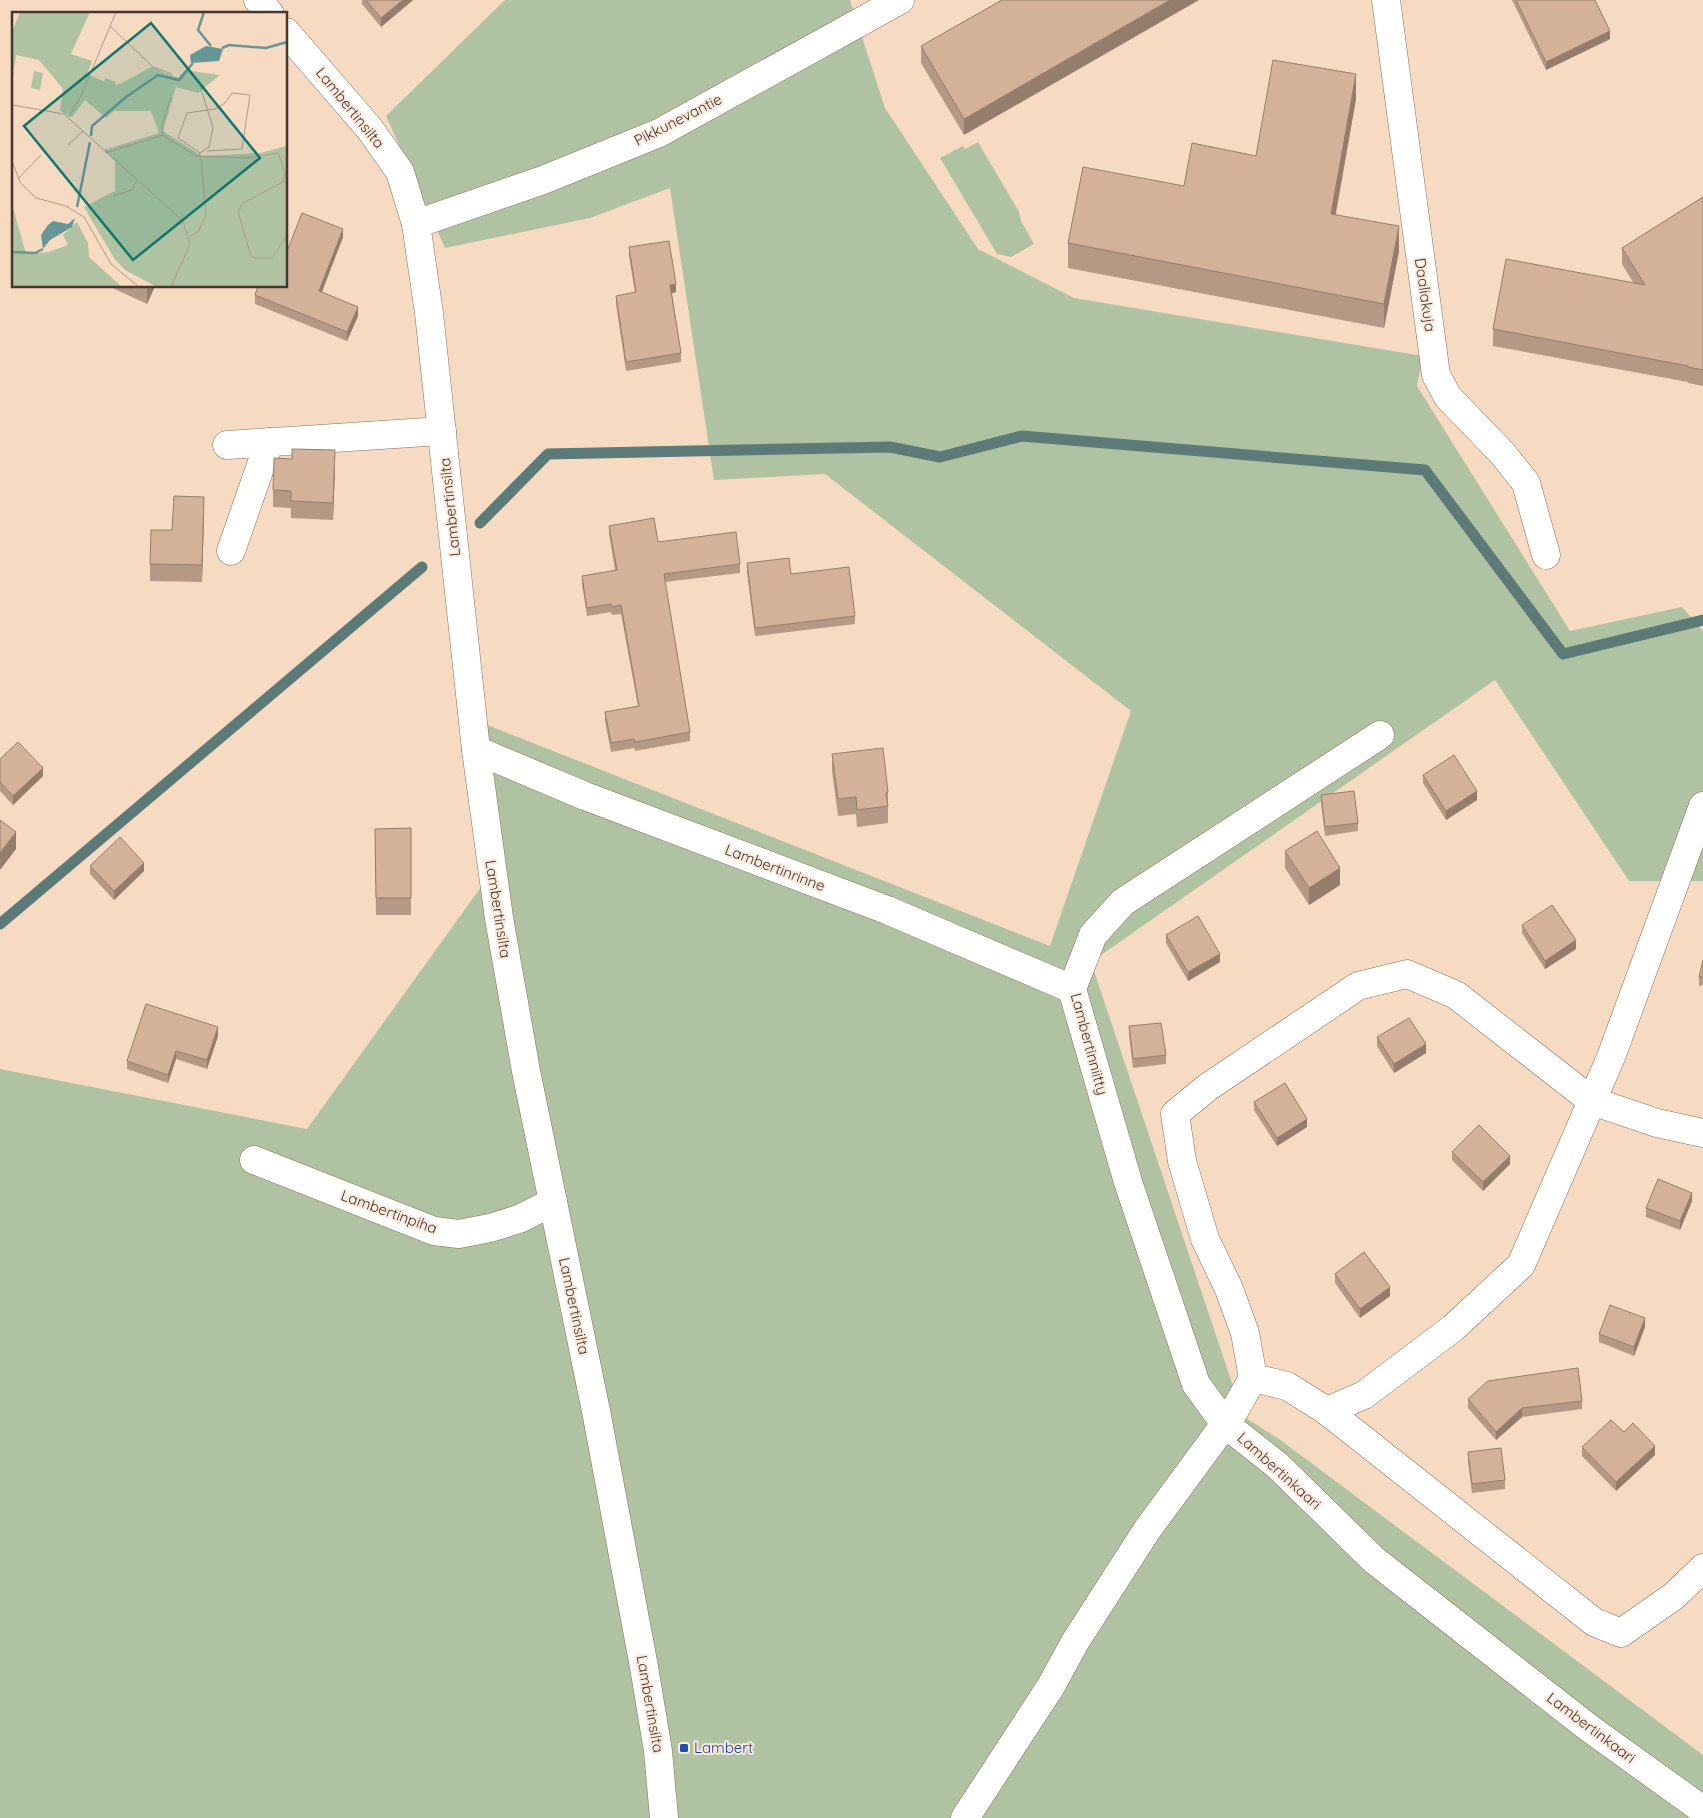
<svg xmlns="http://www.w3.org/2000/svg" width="1703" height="1818" viewBox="0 0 1703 1818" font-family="Quicksand,sans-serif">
	<rect width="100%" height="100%" fill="#f7dac2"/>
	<!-- green -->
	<g fill="#afc3a2">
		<path d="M 505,0 L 850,0 L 885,108 L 978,249 L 1074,298 L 1423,356 L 1417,386 L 1570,631 L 1682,607 L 1703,631 L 1703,881 L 1629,881 L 1495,680 L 1091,962 L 1243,1416 L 1279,1439 L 1703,1755 L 1703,1818 L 0,1818 L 0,1069 L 307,1129 L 481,887 L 506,883 L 487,725 L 1050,946 L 1131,711 L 825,474 L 714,480 L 670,188 L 590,218 L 445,248 L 386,116 Z"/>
		<path d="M 978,142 L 1019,212 L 1021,221 L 1034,244 L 1011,257 L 997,254 L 940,158 L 963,146 L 965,149 Z"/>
	</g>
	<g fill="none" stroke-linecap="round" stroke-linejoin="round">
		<!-- stream -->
		<g stroke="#5c7a77" stroke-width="11">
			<path d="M 480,523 L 548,454 L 890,447 L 940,457 L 1022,436 L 1425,470 L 1563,654 L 1703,620"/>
			<path d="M 0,924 L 422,567"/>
		</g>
		<!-- minor casing -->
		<g stroke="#896f5a" stroke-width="29">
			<g id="minor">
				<path d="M 258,0 L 270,14"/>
				<path d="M 1386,0 L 1436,375 L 1448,397 L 1503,454 L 1526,483 L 1546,555"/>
				<path d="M 286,32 L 369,128 L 400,172 L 416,224 L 429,313 L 476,750 L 499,918 L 526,1071 L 596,1411 L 644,1667 L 658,1751 L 664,1818"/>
				<path d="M 416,224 L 543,180 L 659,133 L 900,0"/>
				<path d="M 227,445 L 442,431"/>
				<path d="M 231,551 L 269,442"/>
				<path d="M 1380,735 L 1123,902 L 1093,935 L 1072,989 L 1128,1182 L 1196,1384 L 1225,1424 L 1277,1465 L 1374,1560 L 1589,1728 L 1703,1810"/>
				<path d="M 476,750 L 585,796 L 887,910 L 1072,989"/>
				<path d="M 254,1160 L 434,1231 L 459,1234 L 490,1228 L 519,1219 L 553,1202"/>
				<path d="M 1253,1378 L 1287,1386 L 1327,1411 L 1364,1395 L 1453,1328 L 1521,1265 L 1611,1057 L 1703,806"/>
				<path d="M 1327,1411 L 1594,1622 L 1621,1633 L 1674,1596 L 1703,1568"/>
				<path d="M 1218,1413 L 1233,1413 L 1253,1378 L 1245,1333 L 1229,1289 L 1205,1239 L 1182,1161 L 1175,1114 L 1208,1087 L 1358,986 L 1407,974 L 1456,995 L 1592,1101 L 1657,1123 L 1703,1133"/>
				<path d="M 965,1818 L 1051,1686 L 1075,1642 L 1147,1530 L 1225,1424"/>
			</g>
		</g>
		<!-- minor -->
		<use href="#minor" stroke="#fff" stroke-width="28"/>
	</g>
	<!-- wall -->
	<g fill="#b69984">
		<path d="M 362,0 L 413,0 L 381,27 L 362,4 Z"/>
		<path d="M 1002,0 L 964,135 L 921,63 L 921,46 Z"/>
		<path d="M 1512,0 L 1595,0 L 1610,39 L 1546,70 Z"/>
		<path d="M 1356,99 L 1336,214 L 1399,251 L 1384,328 L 1068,268 L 1068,243 L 1184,186 L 1256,156 Z"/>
		<path d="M 1703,197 L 1703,386 L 1688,383 L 1688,382 L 1493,346 L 1493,329 L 1633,282 L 1622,264 L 1622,248 Z"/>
		<path d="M 343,237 L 322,292 L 358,316 L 347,341 L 255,304 L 255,295 Z"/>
		<path d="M 629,247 L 676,292 L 672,293 L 681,353 L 681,362 L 626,371 L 616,304 L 616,296 L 635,293 L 629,256 Z"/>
		<path d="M 108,286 L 155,286 L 147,304 Z"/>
		<path d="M 292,459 L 335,467 L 333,520 L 291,518 L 291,508 L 273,507 L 273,490 Z"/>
		<path d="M 204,514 L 202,582 L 150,581 L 150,564 L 172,530 Z"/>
		<path d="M 609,526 L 658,542 L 740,564 L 740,573 L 665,582 L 690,732 L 690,741 L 635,751 L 634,748 L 611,752 L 605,721 L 605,712 L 638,706 L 621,614 L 612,615 L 611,612 L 587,616 L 582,585 L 582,576 L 615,570 L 609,534 Z"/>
		<path d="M 747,563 L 791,574 L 855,616 L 855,624 L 755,636 L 747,572 Z"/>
		<path d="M 832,754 L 888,792 L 888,823 L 857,827 L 856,814 L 838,816 L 832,771 Z"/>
		<path d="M 0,759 L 43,776 L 13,805 L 0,791 Z"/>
		<path d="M 1423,775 L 1477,800 L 1446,820 L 1423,783 Z"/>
		<path d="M 1321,795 L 1358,823 L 1358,831 L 1325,836 L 1321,803 Z"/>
		<path d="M 411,828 L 411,915 L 376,915 L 375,829 Z"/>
		<path d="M 1285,851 L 1340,885 L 1309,905 L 1285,868 Z"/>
		<path d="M 90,866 L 144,871 L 114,900 L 90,874 Z"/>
		<path d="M 1522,925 L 1576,949 L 1545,969 L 1522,933 Z"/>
		<path d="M 1166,935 L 1220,962 L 1188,981 L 1166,943 Z"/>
		<path d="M 1703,960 L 1703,985 L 1699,986 L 1699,977 Z"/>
		<path d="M 1129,1026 L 1166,1055 L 1166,1064 L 1133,1068 L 1129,1035 Z"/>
		<path d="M 218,1036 L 207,1069 L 176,1059 L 168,1083 L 127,1069 L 127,1061 Z"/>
		<path d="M 1377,1037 L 1426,1053 L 1394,1073 L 1377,1046 Z"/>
		<path d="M 1254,1102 L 1307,1127 L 1277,1146 L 1254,1110 Z"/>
		<path d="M 1452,1152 L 1510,1164 L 1483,1191 L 1452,1160 Z"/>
		<path d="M 1692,1201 L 1680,1230 L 1646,1217 L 1646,1208 Z"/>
		<path d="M 1335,1274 L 1390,1296 L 1360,1318 L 1335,1283 Z"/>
		<path d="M 1645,1327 L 1634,1356 L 1599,1342 L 1599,1334 Z"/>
		<path d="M 1468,1399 L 1582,1401 L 1582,1409 L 1522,1417 L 1496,1440 L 1468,1408 Z"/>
		<path d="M 1624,1432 L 1655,1455 L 1616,1491 L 1582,1456 L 1582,1447 Z"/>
		<path d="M 1468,1452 L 1505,1480 L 1505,1489 L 1472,1493 L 1468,1461 Z"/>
	</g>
	<!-- shaded-wall -->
	<g fill="#947d6b">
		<path d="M 403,0 L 413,0 L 381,27 L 381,18 Z"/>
		<path d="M 1170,0 L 1199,0 L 964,135 L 964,119 Z"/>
		<path d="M 1610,31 L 1610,39 L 1546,70 L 1546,62 Z"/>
		<path d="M 1356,74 L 1356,99 L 1331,238 L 1331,214 Z"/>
		<path d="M 1399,226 L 1399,251 L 1384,328 L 1384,304 Z"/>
		<path d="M 343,229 L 343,237 L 319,299 L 319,291 Z"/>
		<path d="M 676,284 L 676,292 L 670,294 L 670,285 Z"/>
		<path d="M 147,286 L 155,286 L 147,304 Z"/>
		<path d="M 358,307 L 358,316 L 347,341 L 347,332 Z"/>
		<path d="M 335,450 L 335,467 L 333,520 L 333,503 Z"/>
		<path d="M 204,497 L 204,514 L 202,582 L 202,565 Z"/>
		<path d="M 43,768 L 43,776 L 13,805 L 13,796 Z"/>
		<path d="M 1477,791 L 1477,800 L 1446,820 L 1446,811 Z"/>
		<path d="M 16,832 L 16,849 L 0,870 L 0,853 Z"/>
		<path d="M 144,863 L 144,871 L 114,900 L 114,891 Z"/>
		<path d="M 1340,868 L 1340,885 L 1309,905 L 1309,888 Z"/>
		<path d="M 1576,940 L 1576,949 L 1545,969 L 1545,961 Z"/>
		<path d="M 1220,954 L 1220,962 L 1188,981 L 1188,972 Z"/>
		<path d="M 218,1027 L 218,1036 L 207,1069 L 207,1060 Z"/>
		<path d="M 1426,1044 L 1426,1053 L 1394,1073 L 1394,1064 Z"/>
		<path d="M 176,1051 L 176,1059 L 168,1083 L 168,1075 Z"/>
		<path d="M 1307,1119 L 1307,1127 L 1277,1146 L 1277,1138 Z"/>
		<path d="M 1510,1156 L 1510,1164 L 1483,1191 L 1483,1182 Z"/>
		<path d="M 1692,1193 L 1692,1201 L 1680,1230 L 1680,1221 Z"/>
		<path d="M 1390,1287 L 1390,1296 L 1360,1318 L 1360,1309 Z"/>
		<path d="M 1645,1318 L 1645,1327 L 1634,1356 L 1634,1347 Z"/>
		<path d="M 1522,1408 L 1522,1417 L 1496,1440 L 1496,1432 Z"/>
		<path d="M 1655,1446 L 1655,1455 L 1616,1491 L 1616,1482 Z"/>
	</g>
	<!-- building -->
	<g fill="#d4b299" stroke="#947d6b">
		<path d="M 366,0 L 403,0 L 381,18 Z"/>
		<path d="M 1002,0 L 1170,0 L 964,119 L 921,46 Z"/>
		<path d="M 1516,0 L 1595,0 L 1610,31 L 1546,62 Z"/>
		<path d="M 1273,60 L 1356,74 L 1331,214 L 1399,226 L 1384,304 L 1068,243 L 1083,167 L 1184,186 L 1192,143 L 1256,156 Z"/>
		<path d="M 1703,197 L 1703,370 L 1688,367 L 1688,366 L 1493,329 L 1506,259 L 1645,285 L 1622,248 Z"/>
		<path d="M 302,213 L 343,229 L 319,291 L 358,307 L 347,332 L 255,295 L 258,286 L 286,286 L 286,254 Z"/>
		<path d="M 669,241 L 676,284 L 670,285 L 681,353 L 626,362 L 616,296 L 636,292 L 629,247 Z"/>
		<path d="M 292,449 L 335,450 L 333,503 L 291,501 L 291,491 L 273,490 L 274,458 L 292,459 Z"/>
		<path d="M 174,496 L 204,497 L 202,565 L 150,564 L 151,530 L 172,530 Z"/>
		<path d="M 654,518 L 658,542 L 736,532 L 740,564 L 664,574 L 690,732 L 635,742 L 634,739 L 611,743 L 605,712 L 639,706 L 621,605 L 612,607 L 611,604 L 587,608 L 582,576 L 617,570 L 609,526 Z"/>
		<path d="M 789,558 L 791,574 L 849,567 L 855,616 L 755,628 L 747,563 Z"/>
		<path d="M 18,742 L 43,768 L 13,796 L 0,782 L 0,759 Z"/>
		<path d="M 883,748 L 888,792 L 886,793 L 888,806 L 857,810 L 856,797 L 838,799 L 832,754 Z"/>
		<path d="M 1454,755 L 1477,791 L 1446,811 L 1423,775 Z"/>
		<path d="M 1354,791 L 1358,823 L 1325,827 L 1321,795 Z"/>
		<path d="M 0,820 L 16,832 L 0,853 Z"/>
		<path d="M 411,828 L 411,898 L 376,898 L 375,829 Z"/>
		<path d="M 1317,831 L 1340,868 L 1309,888 L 1285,851 Z"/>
		<path d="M 120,837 L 144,863 L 114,891 L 90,866 Z"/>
		<path d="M 1552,905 L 1576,940 L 1545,961 L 1522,925 Z"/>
		<path d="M 1198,916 L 1220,954 L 1188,972 L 1166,935 Z"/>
		<path d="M 1703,960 L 1703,977 L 1699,977 Z"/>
		<path d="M 146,1004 L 218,1027 L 207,1060 L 176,1051 L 168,1075 L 127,1061 Z"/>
		<path d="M 1409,1018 L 1426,1044 L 1394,1064 L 1377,1037 Z"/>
		<path d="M 1161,1023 L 1166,1055 L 1133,1059 L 1129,1026 Z"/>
		<path d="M 1285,1083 L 1307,1119 L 1277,1138 L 1254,1102 Z"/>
		<path d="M 1479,1125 L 1510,1156 L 1483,1182 L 1452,1152 Z"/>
		<path d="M 1658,1179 L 1692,1193 L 1680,1221 L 1646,1208 Z"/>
		<path d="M 1364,1252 L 1390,1287 L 1360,1309 L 1335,1274 Z"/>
		<path d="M 1610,1305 L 1645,1318 L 1634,1347 L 1599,1334 Z"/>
		<path d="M 1578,1368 L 1582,1401 L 1522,1408 L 1496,1432 L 1468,1399 L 1488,1381 Z"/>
		<path d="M 1611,1420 L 1624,1432 L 1633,1423 L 1655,1446 L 1616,1482 L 1582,1447 Z"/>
		<path d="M 1501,1448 L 1505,1480 L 1472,1484 L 1468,1452 Z"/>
	</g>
	<!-- markers -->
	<rect fill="#1a4fb4" stroke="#fbe9db" stroke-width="2" x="679" y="1743" width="10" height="10" rx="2.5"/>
	<g text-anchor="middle" stroke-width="4" stroke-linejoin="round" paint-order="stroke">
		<!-- street labels -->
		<g font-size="15" fill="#43372e" stroke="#fbe9db">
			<text transform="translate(350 108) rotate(51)" y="5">Lambertinsilta</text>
			<text transform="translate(678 120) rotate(-27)" y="5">Pikkunevantie</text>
			<text transform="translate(1425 295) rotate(82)" y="5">Daaliakuja</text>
			<text transform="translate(450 507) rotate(-96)" y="5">Lambertinsilta</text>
			<text transform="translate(775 868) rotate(21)" y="5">Lambertinrinne</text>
			<text transform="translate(498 909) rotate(81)" y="5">Lambertinsilta</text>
			<text transform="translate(1089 1044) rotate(75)" y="5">Lambertinniitty</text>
			<text transform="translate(389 1212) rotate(20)" y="5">Lambertinpiha</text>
			<text transform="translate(574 1306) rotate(78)" y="5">Lambertinsilta</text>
			<text transform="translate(1279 1471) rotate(42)" y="5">Lambertinkaari</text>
			<text transform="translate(650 1704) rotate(80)" y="5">Lambertinsilta</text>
			<text transform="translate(1591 1728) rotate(37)" y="5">Lambertinkaari</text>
		</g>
		<!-- transit labels -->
		<g font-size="15" fill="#164399" stroke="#fbe9db" text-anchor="start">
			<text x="694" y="1753">Lambert</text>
		</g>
	</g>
	<!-- overview -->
	<g transform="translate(12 12)">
		<rect width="275" height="275" fill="#f7dac2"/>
		<path d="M 8,0 L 78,0 L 59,42 L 80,49 L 75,62 L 100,73 L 92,69 L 93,66 L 104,70 L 103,73 L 110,71 L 139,55 L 166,66 L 173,58 L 208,63 L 186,81 L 164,75 L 151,119 L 190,144 L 248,141 L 275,134 L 275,275 L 145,275 L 113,258 L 102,246 L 72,195 L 103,179 L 103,149 L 92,138 L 147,121 L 139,99 L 102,99 L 94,106 L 73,88 L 60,105 L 48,99 L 51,77 L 27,48 L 4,43 L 0,70 L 0,20 ZM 22,59 L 31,61 L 28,78 L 19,76 ZM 0,192 L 14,242 L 37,240 L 56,233 L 51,223 L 65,210 L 76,231 L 77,245 L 110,275 L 0,275 Z" fill="#afc3a2"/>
		<path d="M 194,34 L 211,37 L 207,49 L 179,51 L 178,43 ZM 63,206 L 60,215 L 38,228 L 31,237 L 29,223 L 36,213 L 41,209 L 56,212 Z" fill="#669696"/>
		<path fill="none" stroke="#669696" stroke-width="2.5" d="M 192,0 L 186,18 L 199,34M 210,36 L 217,33 L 254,36 L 275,30M 79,124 L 80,114 L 114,85 L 146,63 L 167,68 L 181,51M 65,195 L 78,130M 0,240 L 23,241 L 31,237"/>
		<path fill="none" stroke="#af9987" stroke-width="1" d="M 98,14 L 141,55 L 160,62M 186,67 L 201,116 L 197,135 L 188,141M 159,85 L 150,113 L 151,123 L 184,144 L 234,146 L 266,141 L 273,160 L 271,170 L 231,191 L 226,200 L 239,244 L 243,246 L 260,246 L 275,223M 0,93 L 52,102 L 171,209 L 178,232 L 159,275M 57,105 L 69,84 L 104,0M 56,133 L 71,119M 93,141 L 151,123M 187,145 L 188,141 L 166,126 L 175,101 L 203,97 L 213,91 L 220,81 L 238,83 L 230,137 L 195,139M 0,149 L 8,170 L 24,186 L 54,194 L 72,205 L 99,252 L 127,275M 6,167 L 29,143M 101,184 L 120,178 L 125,169M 178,224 L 186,220 L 194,203 L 189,146"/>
		<path fill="#0f766e" fill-opacity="0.15" stroke="#0f766e" stroke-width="2.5" d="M 139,11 L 248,146 L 121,248 L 12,114 Z"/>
		<rect width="275" height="275" fill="none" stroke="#43372e" stroke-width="2.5"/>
	</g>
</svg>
